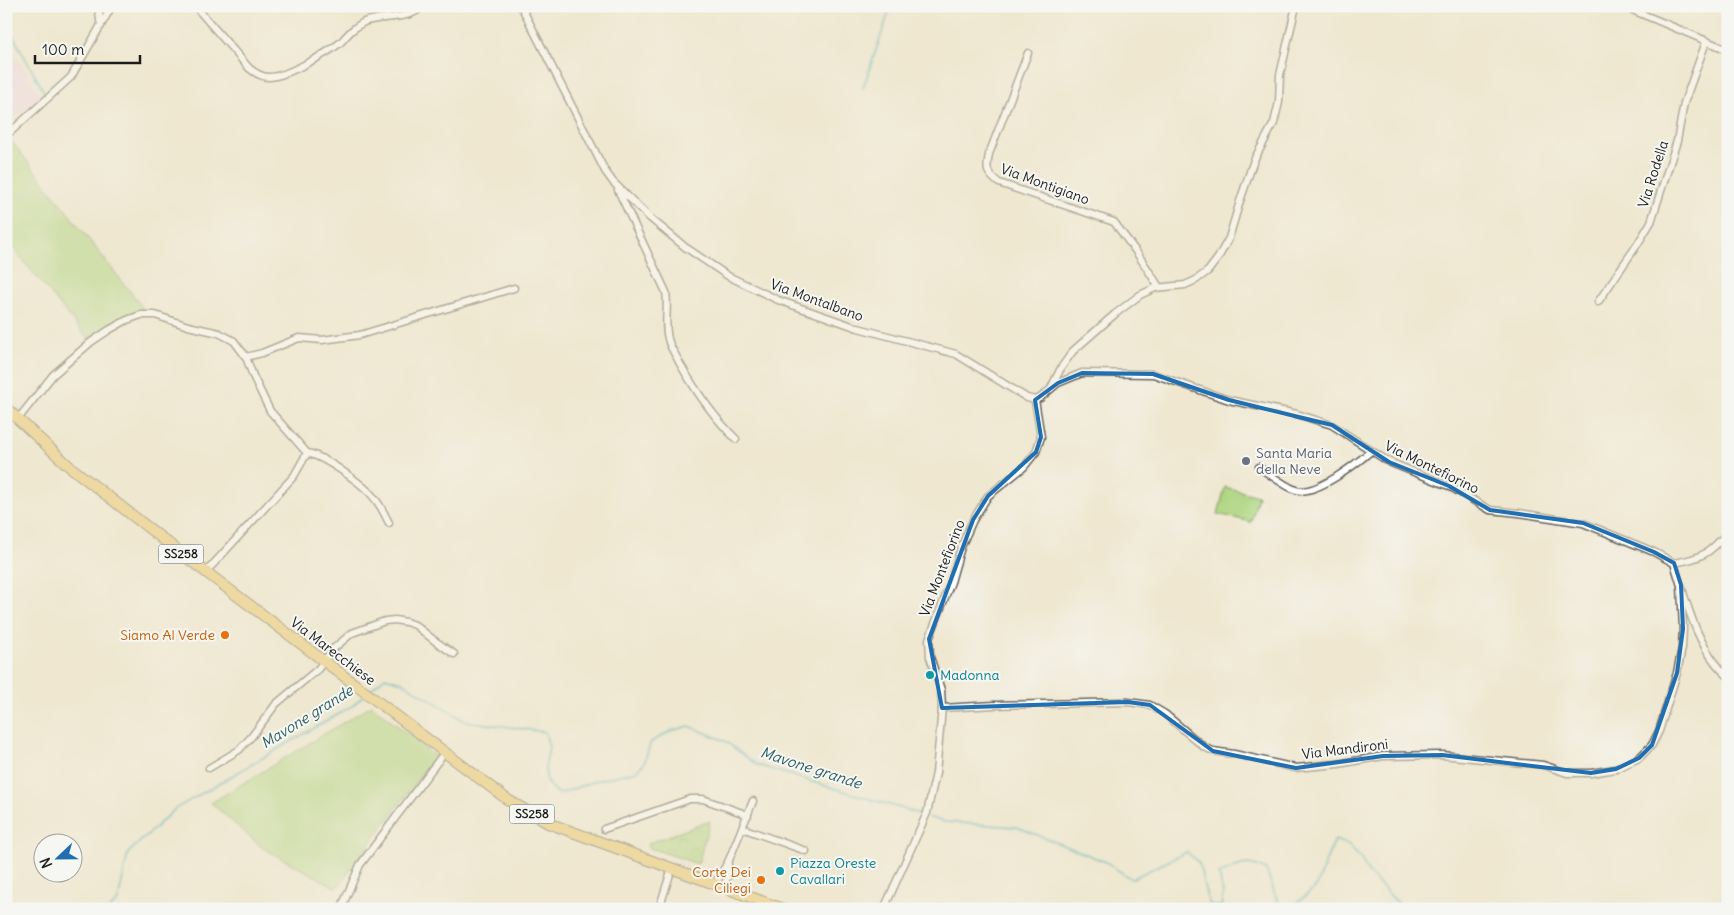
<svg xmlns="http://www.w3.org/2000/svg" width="1734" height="915" viewBox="0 0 1734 915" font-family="Delius,sans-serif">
	<defs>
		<pattern id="park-crowns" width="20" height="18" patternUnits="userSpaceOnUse" patternTransform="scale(1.25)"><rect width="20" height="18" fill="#add580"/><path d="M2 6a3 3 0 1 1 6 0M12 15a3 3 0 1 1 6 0" fill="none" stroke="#94b66e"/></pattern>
	</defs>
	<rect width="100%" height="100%" fill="#f6f6f2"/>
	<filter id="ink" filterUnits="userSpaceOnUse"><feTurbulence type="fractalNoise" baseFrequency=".02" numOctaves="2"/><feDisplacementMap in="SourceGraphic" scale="10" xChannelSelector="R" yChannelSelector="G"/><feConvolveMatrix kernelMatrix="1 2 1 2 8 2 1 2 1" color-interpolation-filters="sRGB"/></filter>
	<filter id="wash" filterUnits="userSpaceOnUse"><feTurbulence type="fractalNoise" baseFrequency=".0096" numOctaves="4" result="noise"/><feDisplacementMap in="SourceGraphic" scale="20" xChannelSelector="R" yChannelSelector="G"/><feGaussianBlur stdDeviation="1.12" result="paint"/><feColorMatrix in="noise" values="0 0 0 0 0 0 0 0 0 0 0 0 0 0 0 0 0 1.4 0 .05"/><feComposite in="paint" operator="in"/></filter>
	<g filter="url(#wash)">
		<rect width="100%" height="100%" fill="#efe7d0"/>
		<!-- built -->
		<path fill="#efd0e6" d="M 6,39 L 41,96 L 6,124 Z"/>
		<!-- green -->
		<g fill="#add580" stroke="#64784e">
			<path d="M 9,138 L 143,308 L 88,339 L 6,240 L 6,140 Z"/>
			<path d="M 1225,487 L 1258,496 L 1251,522 L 1218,514 Z"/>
			<path d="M 372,705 L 435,756 L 337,888 L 264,849 L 211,803 Z"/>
		</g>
		<!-- park -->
		<path fill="url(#park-crowns)" stroke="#64784e" d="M 710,821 L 698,864 L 647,847 L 649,843 Z"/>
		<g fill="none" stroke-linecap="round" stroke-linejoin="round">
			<!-- stream -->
			<g stroke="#3bacb6" stroke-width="2">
				<path d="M 6,23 L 44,92"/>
				<path d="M 863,88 L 891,6"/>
				<path d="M 369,691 L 385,677 L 402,682 L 465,721 L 545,732 L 549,747 L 545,768 L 547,783 L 559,794 L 595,781 L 637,771 L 644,763 L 651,742 L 671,731 L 689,726 L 725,741 L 757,765 L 923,815"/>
				<path d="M 928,817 L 945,822 L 1017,827 L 1106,862 L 1131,879 L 1187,852 L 1199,863 L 1206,894 L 1210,905 L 1221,907 L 1223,894 L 1219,874 C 1240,866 1245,859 1266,870 L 1278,902 L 1284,909"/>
				<path d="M 109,909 L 118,901 L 128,853 L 175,809 L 352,706 L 364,695"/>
				<path d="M 1290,909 L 1317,886 L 1327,858 L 1335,840 L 1349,845 L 1361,859 L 1369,874 L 1404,909"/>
			</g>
		</g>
	</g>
	<g filter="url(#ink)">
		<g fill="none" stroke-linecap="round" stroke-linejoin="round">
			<!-- street casing -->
			<g stroke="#66635b" stroke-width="9">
				<g id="street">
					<path d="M 98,6 L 101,26"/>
					<path d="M 195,6 L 249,68 C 255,73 261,77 269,77 C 286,77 328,53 341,42 C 348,34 354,27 364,22 C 382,15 409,21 423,6"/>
					<path d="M 521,6 L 605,171 L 613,182 L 650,218 L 685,247 L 728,276 L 778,300 L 858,328 L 956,354 L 1027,398 L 1035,400"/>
					<path d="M 1623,6 L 1728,50"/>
					<path d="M 1028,53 L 989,154 C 986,170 986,173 999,183 L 1114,222 L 1137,253 L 1159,287"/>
					<path d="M 6,136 L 71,77 L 112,6"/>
					<path d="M 618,190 L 666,292 C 669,308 663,326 669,342 C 671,349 676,355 679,362 C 695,390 713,417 736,439"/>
					<path d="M 1598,302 L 1637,245 L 1651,222 L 1677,141 L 1684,103 L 1706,42"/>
					<path d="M 246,357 L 262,353 L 299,338 L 322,340 L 360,335 L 514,288"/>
					<path d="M 1052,386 L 1061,368 L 1073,351 L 1115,314 L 1140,295 L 1155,288 L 1185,285 L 1196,280 L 1208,271 L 1218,258 L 1229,238 L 1240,201 L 1254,160 L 1274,123 L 1279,102 L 1280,75 L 1296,6"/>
					<path d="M 1035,400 L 1040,398 L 1058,383 L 1082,373 L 1153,374 L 1229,400 L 1297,414 L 1332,425 L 1389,462 L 1449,486 L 1490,510 L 1519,513 L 1583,523 L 1654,552 L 1674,563 C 1686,600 1697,650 1728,676"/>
					<path d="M 18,419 L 53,375 L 91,342 L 109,330 L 127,320 L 141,315 L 155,315 L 188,326 L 219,333 L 234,341 L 246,357 L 253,376 L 270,411 L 307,453 L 294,476 L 206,572"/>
					<path d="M 307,453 C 324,456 365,485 375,499 C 381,506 385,515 389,523"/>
					<path d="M 1259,467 C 1268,473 1286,487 1296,490 C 1316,496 1357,463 1371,451"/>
					<path d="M 1674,563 C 1702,558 1709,554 1728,532"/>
					<path d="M 942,708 L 995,705 L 1128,702 L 1150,705 L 1165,714 L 1204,747 L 1213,751 L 1234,754 L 1296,768 L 1338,764 L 1383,756 L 1442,755 L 1543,765 L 1567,773 L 1591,773 L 1616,769 L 1639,758 L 1652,745 L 1659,731 L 1677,673 L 1682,648 L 1683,629 L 1681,585"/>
					<path d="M 209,768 L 239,750 L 252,736 L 276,704 L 318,669 L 333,649 L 352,633 L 385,621 L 395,620 L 406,622 L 415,625 L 435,641 L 454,654"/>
					<path d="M 742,828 L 806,851"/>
					<path d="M 604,829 L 690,799 L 703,799 L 748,815"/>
					<path d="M 716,883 L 729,860 L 753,801"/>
					<path d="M 724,886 L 727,878 L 728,866"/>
					<path d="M 341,909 L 360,865 L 444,753"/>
					<path d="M 659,909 L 672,868"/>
					<path d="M 884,909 L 927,813 L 936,773 L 942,708 L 941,690 L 930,657 L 929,639 L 951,582 L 961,547 L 973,520 L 988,496 L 1024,467 L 1036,452 L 1041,437 L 1035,400"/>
				</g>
			</g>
			<!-- primary casing -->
			<g stroke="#66635b" stroke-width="12">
				<path id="primary" d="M 6,408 L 69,466 L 182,554 L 508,800 L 548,823 L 783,909"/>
			</g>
			<!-- street -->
			<use href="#street" stroke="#fff" stroke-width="6"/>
			<!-- primary -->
			<use href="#primary" stroke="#eac769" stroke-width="10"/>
		</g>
	</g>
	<!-- marked area -->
	<path d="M0 0H1734V915H0ZM 1082,373 L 1153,374 L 1229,400 L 1332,425 L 1389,462 L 1449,486 L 1490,510 L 1583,523 L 1654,552 L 1674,563 L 1681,585 L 1683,629 L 1677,673 L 1652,745 L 1639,758 L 1616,769 L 1591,773 L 1442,755 L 1383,756 L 1296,768 L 1213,751 L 1150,705 L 1128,702 L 942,708 L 929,639 L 973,520 L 988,496 L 1036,452 L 1041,437 L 1035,400 L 1058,383 Z" fill="#efe7d0" fill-opacity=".55" fill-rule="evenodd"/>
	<path fill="none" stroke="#1f6fb2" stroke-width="4" stroke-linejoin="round" d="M 1082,373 L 1153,374 L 1229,400 L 1332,425 L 1389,462 L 1449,486 L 1490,510 L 1583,523 L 1654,552 L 1674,563 L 1681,585 L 1683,629 L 1677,673 L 1652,745 L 1639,758 L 1616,769 L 1591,773 L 1442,755 L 1383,756 L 1296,768 L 1213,751 L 1150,705 L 1128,702 L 942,708 L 929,639 L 973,520 L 988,496 L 1036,452 L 1041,437 L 1035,400 L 1058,383 Z"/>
	<!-- markers -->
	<circle fill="#6b7280" stroke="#f6f6f2" stroke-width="2" cx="1246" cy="461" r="5"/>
	<g fill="#e8710a" stroke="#f6f6f2" stroke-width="2">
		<circle cx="225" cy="635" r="5"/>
		<circle cx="761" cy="880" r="5"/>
	</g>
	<g fill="#0f9aa8" stroke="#f6f6f2" stroke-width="2">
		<circle cx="930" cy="675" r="5"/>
		<circle cx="780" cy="871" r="5"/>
	</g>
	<g text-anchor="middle" stroke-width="4" stroke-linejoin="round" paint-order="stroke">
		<!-- shield labels -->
		<g fill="#f6f6f2" stroke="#5d5d5c" stroke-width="1">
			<rect x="158.5" y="544.5" width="45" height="19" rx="4"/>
			<rect x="509.5" y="804.5" width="45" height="19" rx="4"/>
		</g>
		<g font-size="12" font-weight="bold" fill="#1c1c1c">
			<text x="181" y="558">SS258</text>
			<text x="532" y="818">SS258</text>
		</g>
		<!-- street labels -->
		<g font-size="14" fill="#1c1c1c" stroke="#f6f6f2">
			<text transform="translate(1653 174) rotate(-72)" y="5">Via Rodella</text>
			<text transform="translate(1045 184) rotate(20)" y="5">Via Montigiano</text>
			<text transform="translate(817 300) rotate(20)" y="5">Via Montalbano</text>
			<text transform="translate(1432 467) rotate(26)" y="5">Via Montefiorino</text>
			<text transform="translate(942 568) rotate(-69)" y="5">Via Montefiorino</text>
			<text transform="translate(333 651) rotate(37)" y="5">Via Marecchiese</text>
			<text transform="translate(1345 749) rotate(-7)" y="5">Via Mandironi</text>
		</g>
		<!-- worship labels -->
		<g font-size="14" fill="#5b616d" stroke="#f6f6f2" text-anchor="start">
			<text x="1256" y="458">Santa Maria<tspan x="1256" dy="16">della Neve</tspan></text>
		</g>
		<!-- food labels -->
		<g font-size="14" fill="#c56008" stroke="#f6f6f2" text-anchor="end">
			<text x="215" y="640">Siamo Al Verde</text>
			<text x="751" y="877">Corte Dei<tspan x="751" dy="16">Ciliegi</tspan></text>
		</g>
		<!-- culture labels -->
		<g font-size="14" fill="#0d838f" stroke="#f6f6f2" text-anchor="start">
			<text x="940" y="680">Madonna</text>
			<text x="790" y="868">Piazza Oreste<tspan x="790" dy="16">Cavallari</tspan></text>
		</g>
		<!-- water labels -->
		<g font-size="15" font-style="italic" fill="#2a5d61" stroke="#f6f6f2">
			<text transform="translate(307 717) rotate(-32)" y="5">Mavone grande</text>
			<text transform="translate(811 768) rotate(18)" y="5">Mavone grande</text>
		</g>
	</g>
	<!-- margin -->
	<rect width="1734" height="915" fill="none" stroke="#f6f6f2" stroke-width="25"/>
	<!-- north arrow -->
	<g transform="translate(58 858) rotate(248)"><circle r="24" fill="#f6f6f2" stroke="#9f9f9c"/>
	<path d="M0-4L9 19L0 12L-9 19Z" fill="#1f6fb2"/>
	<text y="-8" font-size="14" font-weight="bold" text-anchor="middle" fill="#1c1c1c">N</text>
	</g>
	<!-- scale -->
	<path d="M35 55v8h105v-8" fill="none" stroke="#1c1c1c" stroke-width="2.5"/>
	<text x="42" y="55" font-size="15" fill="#1c1c1c" stroke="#f6f6f2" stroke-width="4" paint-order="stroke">100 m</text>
</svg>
